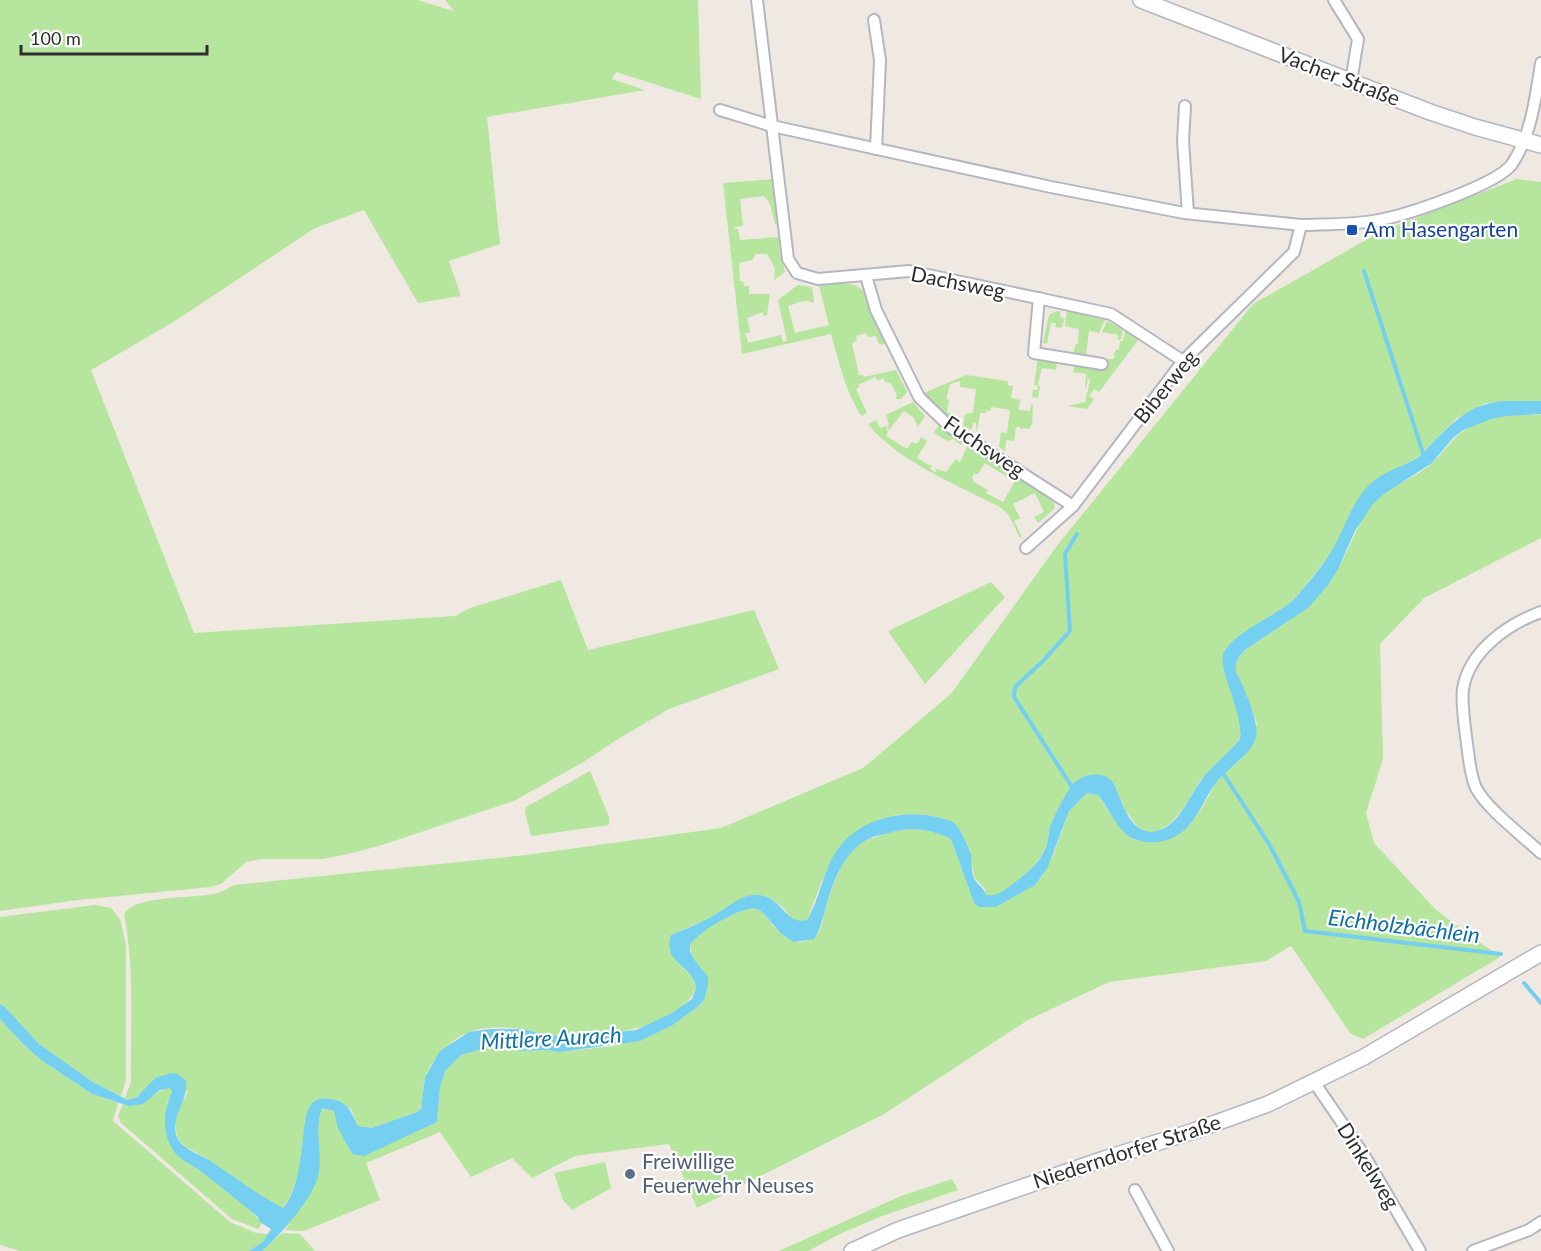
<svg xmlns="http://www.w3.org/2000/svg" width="1541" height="1251" viewBox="0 0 1541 1251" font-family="Lato,sans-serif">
	<rect width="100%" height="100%" fill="#efe9e1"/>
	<!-- green -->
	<g fill="#b6e59e">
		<path d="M 0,0 L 417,0 L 454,11 L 445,0 L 698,0 L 701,99 L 616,72 L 612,79 L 645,90 L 487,117 L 500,244 L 449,261 L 461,296 L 418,303 L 364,210 L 315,228 L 175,321 L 91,370 L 194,633 L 455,616 L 470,608 L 561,580 L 588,650 L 754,610 L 779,669 L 669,709 L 618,739 L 585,761 L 514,801 L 382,845 L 344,855 L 323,859 L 261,859 L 246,862 L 221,884 L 210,887 L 78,900 L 0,911 Z"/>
		<path d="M 773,179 L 778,226 L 775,224 L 770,204 L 764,196 L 740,199 L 743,226 L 735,227 L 735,229 L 738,229 L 740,240 L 779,237 L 780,255 L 785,272 L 774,280 L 775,268 L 767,254 L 756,254 L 752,260 L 739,263 L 740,281 L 743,281 L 744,286 L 749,286 L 749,294 L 770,294 L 767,315 L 764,316 L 763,312 L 747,318 L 750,332 L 745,333 L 748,342 L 744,349 L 748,343 L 781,335 L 783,342 L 787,341 L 778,300 L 798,285 L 812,287 L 814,303 C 804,298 798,303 788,306 L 795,333 L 829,325 L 819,286 C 834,285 851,279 863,291 L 885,343 L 882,345 L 878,343 L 876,336 L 868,337 L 866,333 L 856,336 L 857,340 L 852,344 L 859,375 L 863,375 L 864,377 L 896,370 L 907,392 L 901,399 L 896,399 L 897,395 L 891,383 L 885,382 L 883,378 L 878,381 L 875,377 L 858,385 L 859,387 L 856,389 L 867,413 L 862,416 C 845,392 839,361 831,334 L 742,354 L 723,183 Z"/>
		<path d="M 1517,179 L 1541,182 L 1541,401 L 1486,403 L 1456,419 L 1418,457 L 1391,472 L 1361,496 L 1331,553 L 1296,597 L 1279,612 L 1243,633 L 1224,667 L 1241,720 L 1240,739 L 1199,782 L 1183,809 L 1171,823 L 1160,830 L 1149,832 L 1139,829 L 1125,810 L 1113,782 L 1105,777 L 1074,784 C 1066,797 1056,811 1051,825 C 1048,832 1048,840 1045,848 C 1039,865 1006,898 986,896 L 985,889 L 974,877 L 969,848 L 957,826 L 948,820 L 933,816 L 917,814 L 896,815 L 874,823 L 839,847 L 822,881 L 807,920 C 788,924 791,913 779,904 C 773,900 766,897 760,895 L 739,900 L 706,920 L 671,935 L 676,961 L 693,978 L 696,988 C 678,1030 604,1036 564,1035 C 559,1035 552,1037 546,1036 C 539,1034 532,1030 524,1029 C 508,1027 484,1026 469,1032 C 451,1039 431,1060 425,1077 C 422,1088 425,1105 417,1112 L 372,1128 L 358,1126 L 351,1109 C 341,1105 328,1094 317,1100 C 301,1108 304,1146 301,1161 C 298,1176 292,1197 282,1209 L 263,1199 L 206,1158 L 184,1146 L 177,1137 L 175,1123 L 178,1109 L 188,1092 L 155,1078 L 137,1097 L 128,1100 L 125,1098 L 131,1082 C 130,1027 135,969 124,914 C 137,893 199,900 221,892 C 226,890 230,887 234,885 L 526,855 L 721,828 L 863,768 L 951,694 L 1056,547 L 1253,304 L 1382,231 Z"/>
		<path d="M 1067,309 L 1105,320 L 1099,333 L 1089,331 L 1086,355 L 1095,356 L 1094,361 L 1066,357 L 1067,352 L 1074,353 L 1075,345 L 1078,344 L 1079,329 L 1065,326 Z"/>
		<path d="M 1060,311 L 1060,317 L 1065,319 L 1061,328 L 1055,327 L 1056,323 L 1051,323 L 1047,344 L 1043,343 L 1049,315 L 1054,312 Z"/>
		<path d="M 1107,321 L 1123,330 L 1121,339 L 1118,340 L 1118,335 L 1102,332 Z"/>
		<path d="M 1125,331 L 1139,339 L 1099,392 L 1094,389 L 1089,396 L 1094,399 L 1087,409 L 1068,406 L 1085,402 L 1090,381 L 1086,375 L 1088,380 L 1085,390 L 1086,374 L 1073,372 L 1075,362 L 1104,367 L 1106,359 L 1114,359 L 1115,351 L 1119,349 L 1120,341 L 1123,341 Z"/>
		<path d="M 1038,357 L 1057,360 L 1056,370 L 1042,368 L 1038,384 L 1040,387 L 1038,398 L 1032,397 L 1033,390 L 1038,390 L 1038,386 L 1034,385 Z"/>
		<path d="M 966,375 L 1008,381 L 1007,385 L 1013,386 L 1011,398 L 1020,400 L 1019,410 L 1030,411 L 1031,405 L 1033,405 L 1032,424 L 1029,429 L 1023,428 L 1022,430 L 1020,427 L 1016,427 L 1014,441 L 1006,440 L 1005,451 L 999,447 L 1001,432 L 1007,433 L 1010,410 L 991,407 L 990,411 L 986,410 L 986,413 L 980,413 L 977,433 L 976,423 L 973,422 L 972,430 L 963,426 L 965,414 L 973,413 L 976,389 L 960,387 L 960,381 L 950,384 L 946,399 L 949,400 L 947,412 L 954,414 L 953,419 L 943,413 L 924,393 Z"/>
		<path d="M 913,402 L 925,416 L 918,427 L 914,418 L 904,411 L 889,430 L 887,426 L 889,424 L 886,415 Z"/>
		<path d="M 1541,414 L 1541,538 L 1424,598 L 1380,644 L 1383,759 L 1366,813 L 1374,843 L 1436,910 L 1500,957 L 1363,1039 L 1350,1033 L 1291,946 L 1266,961 L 1109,982 L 1028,1020 L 884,1114 L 697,1208 L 669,1144 L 575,1156 L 532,1178 L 512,1158 L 471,1177 L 440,1132 L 366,1163 L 380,1200 L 304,1231 L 285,1230 L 316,1183 L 318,1120 L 322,1108 L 334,1111 L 337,1126 L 370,1154 L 372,1151 L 437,1122 L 440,1088 L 445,1071 L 461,1055 L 497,1045 L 521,1051 L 545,1050 L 560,1052 L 614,1046 L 673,1025 L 696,1008 L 704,1000 L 690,947 C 692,942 693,939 697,935 C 705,928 746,905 755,909 C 765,912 769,921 775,928 C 781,933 788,937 794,942 C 803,942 812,941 819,932 C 822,928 822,920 824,915 C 828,899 840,863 851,851 C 861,840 875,838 888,833 C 911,826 930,829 951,839 L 974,903 L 996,907 L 1035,884 L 1042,876 L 1053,856 L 1069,811 L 1087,793 L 1098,795 L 1108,810 L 1134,840 C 1173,847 1189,831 1207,799 C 1211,792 1214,785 1219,779 C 1226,771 1236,765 1243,757 C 1250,749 1253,733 1257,723 L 1236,672 C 1235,662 1238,657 1245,650 C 1281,626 1314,608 1337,570 C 1350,549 1356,526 1371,506 C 1386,487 1413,480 1431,464 C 1449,448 1453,433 1478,423 C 1491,418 1504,416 1518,415 C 1526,414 1533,416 1541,414 Z"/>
		<path d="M 876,420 L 880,428 L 886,426 L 888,432 L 886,436 L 907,449 L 912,442 L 917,444 L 921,437 L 927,441 L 917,458 L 929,465 L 932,465 L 930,469 L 935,472 L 937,469 L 946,472 L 956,459 L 960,462 L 968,445 L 1009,471 L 1006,476 L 985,463 L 978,474 L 974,474 L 972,477 L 974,482 L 988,490 L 986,493 L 1003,502 L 1018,476 L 1052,498 L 1055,508 L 1038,523 L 1034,517 L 1044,512 L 1035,493 L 1013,504 L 1020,518 L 1014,521 L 1022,537 L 1020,538 L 1008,514 L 1000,507 C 959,486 896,460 868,424 Z"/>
		<path d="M 938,426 L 963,442 L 961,445 L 953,439 L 948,441 L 934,433 Z"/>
		<path d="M 991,582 L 1005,597 L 925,684 L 888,631 Z"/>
		<path d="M 590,771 L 609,817 L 609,825 L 531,836 L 525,812 L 526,807 Z"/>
		<path d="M 95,905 L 111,908 L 120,919 L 126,945 L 126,1080 L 121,1096 L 93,1082 L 39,1044 L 5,1007 L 0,1004 L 0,917 Z"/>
		<path d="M 0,1019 L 22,1043 L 41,1060 L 92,1094 L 118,1103 L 113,1121 L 230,1222 L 256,1233 L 268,1234 L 263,1242 L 249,1251 L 20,1251 L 0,1245 Z"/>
		<path d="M 170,1087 L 173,1091 L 167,1103 L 176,1154 C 206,1175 239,1196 262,1223 L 258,1229 L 232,1219 L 121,1123 L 118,1116 L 123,1104 C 142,1109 153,1092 170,1087 Z"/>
		<path d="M 605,1162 L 611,1188 L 572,1210 L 563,1200 L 554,1173 Z"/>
		<path d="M 952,1179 L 958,1190 L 882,1216 L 844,1232 L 808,1251 L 779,1251 L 901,1196 Z"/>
		<path d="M 282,1233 L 300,1234 L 315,1251 L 262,1251 Z"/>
	</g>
	<!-- water -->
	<path fill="#75cff0" d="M 1502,401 L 1541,401 L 1541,414 L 1507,416 L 1491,419 L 1463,430 L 1453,438 L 1432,463 L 1384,494 L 1372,505 L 1355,531 L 1338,569 L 1328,585 L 1308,608 L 1245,650 C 1238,657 1235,662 1236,672 C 1243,685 1260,723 1256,737 C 1251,755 1232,765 1220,778 C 1200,800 1197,833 1163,841 C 1154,843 1141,843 1132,838 C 1118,832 1108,806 1098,795 L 1087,793 L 1069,811 L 1048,867 L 1035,885 L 996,907 L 979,907 L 974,903 L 951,839 C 930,829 911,826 889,833 C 883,835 876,835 871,838 C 842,850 832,886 824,914 C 821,923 820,931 814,939 L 794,942 C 787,938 781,934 776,928 C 769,921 765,912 756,909 C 745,904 693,934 690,946 C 688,956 702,968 708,977 L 708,985 L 704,1000 L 696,1008 L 673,1025 L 640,1041 L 560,1052 L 545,1050 L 521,1051 L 497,1045 L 461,1055 L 445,1071 L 440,1088 L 437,1122 L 364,1156 L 352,1154 L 337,1126 L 334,1111 L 322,1108 C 314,1130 322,1150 319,1172 C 316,1195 279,1237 262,1251 L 249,1251 L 263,1242 L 271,1229 L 260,1222 L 258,1217 C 238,1201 219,1185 199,1170 C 192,1165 181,1160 176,1154 C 161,1135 163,1112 172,1092 L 170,1088 L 160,1090 L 143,1104 L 129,1106 L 92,1094 L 41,1060 L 22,1043 L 0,1019 L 0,1004 L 5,1007 L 39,1044 L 93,1082 L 128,1100 L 137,1097 L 155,1078 L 172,1073 L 178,1074 L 186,1081 C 189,1100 171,1114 176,1135 C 177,1138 181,1144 184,1146 C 191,1152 201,1155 209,1160 C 234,1176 257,1195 283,1208 C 297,1193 301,1158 303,1138 C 304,1128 305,1114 310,1106 C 314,1099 323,1097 330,1099 C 348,1101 351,1112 358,1126 L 372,1128 L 417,1112 L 421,1108 L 425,1077 L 440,1051 L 469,1032 L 490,1029 L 525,1029 L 547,1036 L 580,1036 L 636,1030 L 672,1013 L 692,999 L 696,988 C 694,965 662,965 671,935 C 682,930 694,926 705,920 C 722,913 741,892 760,895 C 784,899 785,925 807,920 C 821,897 823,867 841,845 C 862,819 904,809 937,817 C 944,819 953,820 957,826 C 961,831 970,850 971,855 C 972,862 971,871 974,878 C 977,885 984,887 986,895 C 998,897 1006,889 1014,883 C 1027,873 1038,865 1045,849 C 1048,843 1048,835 1050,827 C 1054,816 1066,792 1074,783 C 1084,773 1106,770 1114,784 C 1123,803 1131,840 1160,830 C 1180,823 1188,798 1200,782 C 1211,766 1228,754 1240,739 C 1244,714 1218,669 1223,655 C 1232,631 1280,616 1297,596 C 1308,582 1322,567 1331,552 C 1344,531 1351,503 1369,485 C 1382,472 1402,467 1417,458 C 1423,454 1428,447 1433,442 C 1456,420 1469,405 1502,401 Z"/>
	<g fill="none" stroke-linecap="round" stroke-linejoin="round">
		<!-- stream -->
		<g stroke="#75cff0" stroke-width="4">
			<path d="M 1364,271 L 1424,456"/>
			<path d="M 1221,770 L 1269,844 L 1291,886 L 1299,902 L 1305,931 L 1501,954"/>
			<path d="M 1074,790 L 1014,697 L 1015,687 L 1042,662 L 1070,631 L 1065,554 L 1077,534"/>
			<path d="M 1524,983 L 1541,1003"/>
		</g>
		<!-- minor casing -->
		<g stroke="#b4b7c1" stroke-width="14">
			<g id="minor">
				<path d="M 757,0 L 788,259 L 797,273 L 818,279 L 909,271 L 1042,299 L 1111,314 L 1183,361"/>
				<path d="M 1334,0 L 1358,39 L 1351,82"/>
				<path d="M 874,20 L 880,60 L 876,149"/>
				<path d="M 1185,106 L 1183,141 L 1188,213"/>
				<path d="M 720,110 L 772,126 L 1051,187 L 1184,213 L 1301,225 C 1326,224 1354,225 1379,220 C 1406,215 1497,185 1512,164 C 1531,136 1536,96 1541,63"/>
				<path d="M 866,276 L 876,310 L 919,397 L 950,427 L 1073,506"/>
				<path d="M 1039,298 L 1034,353 L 1102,364"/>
				<path d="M 1026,548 L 1073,506 L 1183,361 L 1294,252 L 1301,225"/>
				<path d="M 1541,612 C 1508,624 1469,651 1463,689 C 1461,704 1465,728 1467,744 C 1469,758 1470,775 1476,788 C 1487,809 1523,836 1541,853"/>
				<path d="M 1314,1082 L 1364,1155 L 1420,1251"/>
				<path d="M 1135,1190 L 1168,1251"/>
				<path d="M 1473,1251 L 1529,1230 L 1541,1222"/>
			</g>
		</g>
		<!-- secondary casing -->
		<g stroke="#b4b7c1" stroke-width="18">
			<g id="secondary">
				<path d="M 1141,0 L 1430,112 L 1475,127 L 1541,145"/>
				<path d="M 852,1251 L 898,1230 L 1107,1158 L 1191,1132 L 1268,1104 L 1364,1057 L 1541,953"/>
			</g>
		</g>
		<!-- minor -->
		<use href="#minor" stroke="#fff" stroke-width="10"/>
		<!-- secondary -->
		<use href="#secondary" stroke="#fff" stroke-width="15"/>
	</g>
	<!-- markers -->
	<rect fill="#1a4fb4" stroke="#fff" stroke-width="2" x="1346" y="224" width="12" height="12" rx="3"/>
	<circle fill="#5c6f8a" stroke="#fff" stroke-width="2" cx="630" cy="1174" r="6"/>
	<g text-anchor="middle" stroke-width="4.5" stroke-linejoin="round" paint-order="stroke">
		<!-- street labels -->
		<g font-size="21" fill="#2e2e2e" stroke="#fff">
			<text transform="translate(1339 77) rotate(21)" y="7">Vacher Straße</text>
			<text transform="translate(958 283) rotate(11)" y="7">Dachsweg</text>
			<text transform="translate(1166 387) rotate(-51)" y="7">Biberweg</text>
			<text transform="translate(984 447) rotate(34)" y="7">Fuchsweg</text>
			<text transform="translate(1127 1152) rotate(-18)" y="7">Niederndorfer Straße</text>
			<text transform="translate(1368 1166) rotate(58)" y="7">Dinkelweg</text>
		</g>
		<!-- transit labels -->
		<g font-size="21" fill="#164399" stroke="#fff" text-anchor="start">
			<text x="1364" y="237">Am Hasengarten</text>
		</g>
		<!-- service labels -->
		<g font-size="21" fill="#4e5e75" stroke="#fff" text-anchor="start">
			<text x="642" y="1169">Freiwillige<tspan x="642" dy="24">Feuerwehr Neuses</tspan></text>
		</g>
		<!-- water labels -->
		<g font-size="22" font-style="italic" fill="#0d6fa3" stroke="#fff">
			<text transform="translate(1404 926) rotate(7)" y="8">Eichholzbächlein</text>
			<text transform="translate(551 1038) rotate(-3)" y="8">Mittlere Aurach</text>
		</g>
	</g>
	<!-- scale -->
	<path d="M21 45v9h186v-9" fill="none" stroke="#2e2e2e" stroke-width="3"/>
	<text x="30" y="45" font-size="18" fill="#2e2e2e" stroke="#ffffff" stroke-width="4.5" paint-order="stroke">100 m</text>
</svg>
